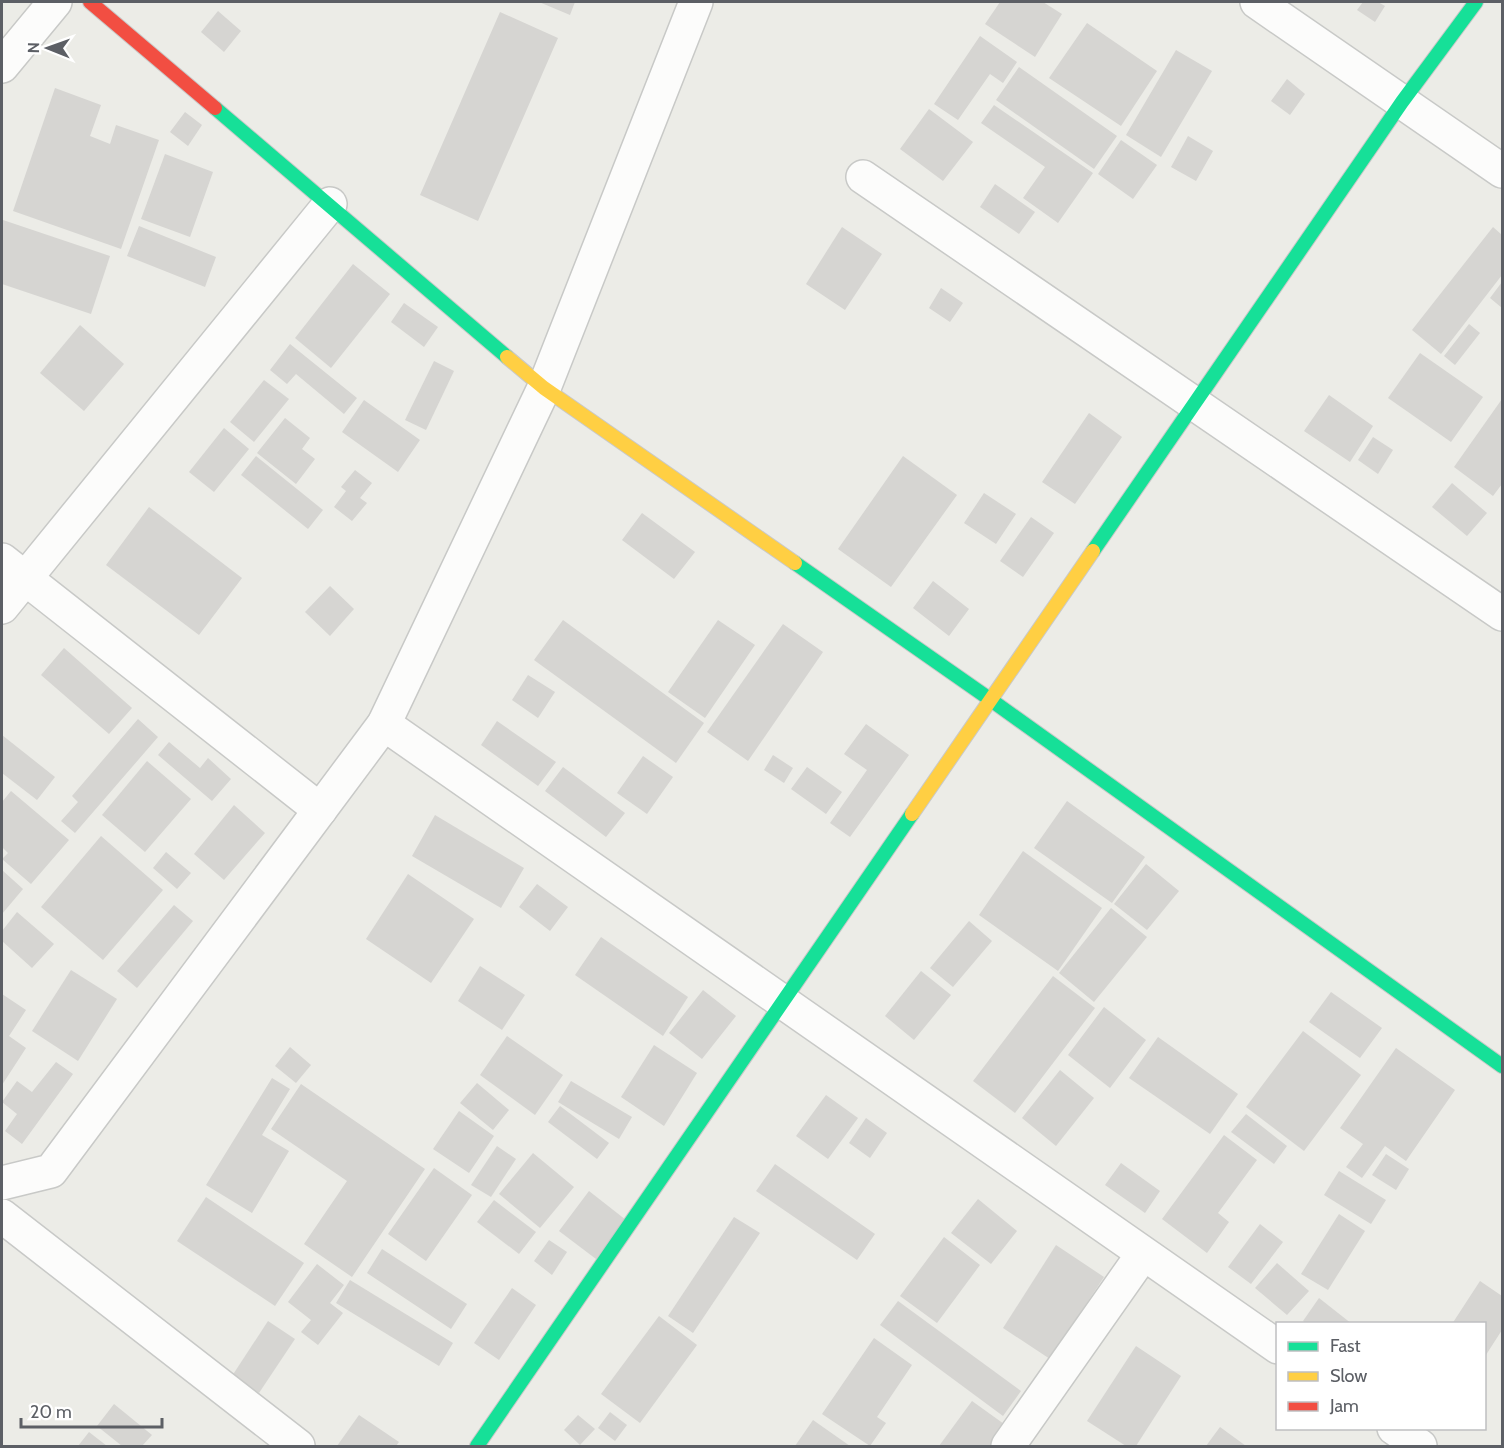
<svg xmlns="http://www.w3.org/2000/svg" width="1504" height="1448" viewBox="0 0 1504 1448" font-family="Cabin,sans-serif">
	<rect width="100%" height="100%" fill="#ecece7"/>
	<!-- building -->
	<g fill="#d6d5d2">
		<path d="M 539,2 L 575,2 L 570,15 Z"/>
		<path d="M 1000,2 L 1043,2 L 1062,14 L 1035,57 L 985,24 Z"/>
		<path d="M 1363,2 L 1378,2 L 1385,6 L 1375,22 L 1357,10 Z"/>
		<path d="M 218,11 L 241,31 L 224,52 L 201,32 Z"/>
		<path d="M 500,12 L 558,38 L 478,221 L 420,195 Z"/>
		<path d="M 1087,23 L 1157,71 L 1121,126 L 1049,78 Z"/>
		<path d="M 980,36 L 1017,62 L 1003,83 L 990,74 L 958,120 L 934,104 Z"/>
		<path d="M 1176,50 L 1212,71 L 1161,157 L 1126,135 Z"/>
		<path d="M 1019,67 L 1117,136 L 1094,169 L 996,100 Z"/>
		<path d="M 1287,79 L 1305,94 L 1290,115 L 1271,101 Z"/>
		<path d="M 55,88 L 101,105 L 90,136 L 110,144 L 116,125 L 159,140 L 121,249 L 13,211 Z"/>
		<path d="M 994,105 L 1093,173 L 1058,223 L 1023,198 L 1045,167 L 981,123 Z"/>
		<path d="M 929,109 L 973,142 L 943,181 L 900,149 Z"/>
		<path d="M 185,112 L 202,125 L 188,146 L 170,132 Z"/>
		<path d="M 1188,136 L 1213,151 L 1196,181 L 1171,167 Z"/>
		<path d="M 1121,140 L 1157,165 L 1133,199 L 1098,174 Z"/>
		<path d="M 165,154 L 213,172 L 190,237 L 141,219 Z"/>
		<path d="M 995,184 L 1035,212 L 1019,234 L 980,207 Z"/>
		<path d="M 3,220 L 110,256 L 91,314 L 2,284 L 2,226 Z"/>
		<path d="M 139,226 L 216,257 L 205,287 L 127,256 Z"/>
		<path d="M 842,227 L 882,254 L 845,310 L 806,284 Z"/>
		<path d="M 1493,227 L 1502,235 L 1502,275 L 1441,354 L 1412,330 Z"/>
		<path d="M 353,264 L 390,294 L 331,368 L 295,338 Z"/>
		<path d="M 1502,282 L 1502,308 L 1490,298 Z"/>
		<path d="M 941,288 L 963,303 L 950,322 L 929,308 Z"/>
		<path d="M 404,303 L 438,327 L 424,347 L 391,322 Z"/>
		<path d="M 1469,324 L 1480,333 L 1455,365 L 1444,356 Z"/>
		<path d="M 80,325 L 124,364 L 84,411 L 40,373 Z"/>
		<path d="M 290,344 L 357,398 L 344,414 L 296,374 L 287,384 L 270,370 Z"/>
		<path d="M 1420,353 L 1483,397 L 1451,442 L 1388,398 Z"/>
		<path d="M 434,361 L 454,371 L 426,430 L 405,420 Z"/>
		<path d="M 264,380 L 289,399 L 254,442 L 230,422 Z"/>
		<path d="M 1329,395 L 1373,426 L 1350,462 L 1304,431 Z"/>
		<path d="M 1502,399 L 1502,484 L 1493,496 L 1454,467 Z"/>
		<path d="M 364,400 L 420,440 L 398,472 L 342,432 Z"/>
		<path d="M 1089,413 L 1122,437 L 1075,504 L 1042,482 Z"/>
		<path d="M 285,418 L 310,438 L 302,449 L 315,459 L 296,484 L 257,453 Z"/>
		<path d="M 224,428 L 249,449 L 214,492 L 189,472 Z"/>
		<path d="M 1373,437 L 1393,450 L 1378,474 L 1358,460 Z"/>
		<path d="M 256,456 L 323,510 L 308,529 L 241,475 Z"/>
		<path d="M 903,456 L 957,495 L 891,587 L 838,549 Z"/>
		<path d="M 355,470 L 372,483 L 360,498 L 367,503 L 352,521 L 334,507 L 346,491 L 341,487 Z"/>
		<path d="M 1452,483 L 1487,513 L 1467,536 L 1432,507 Z"/>
		<path d="M 984,493 L 1016,514 L 996,544 L 964,523 Z"/>
		<path d="M 149,507 L 242,578 L 199,635 L 106,565 Z"/>
		<path d="M 642,513 L 695,552 L 674,579 L 622,540 Z"/>
		<path d="M 1031,517 L 1054,533 L 1023,577 L 1000,561 Z"/>
		<path d="M 933,581 L 969,609 L 949,636 L 913,608 Z"/>
		<path d="M 330,586 L 354,609 L 330,636 L 305,612 Z"/>
		<path d="M 563,620 L 704,723 L 676,763 L 534,660 Z"/>
		<path d="M 718,620 L 755,645 L 705,718 L 668,692 Z"/>
		<path d="M 783,624 L 823,652 L 748,761 L 707,732 Z"/>
		<path d="M 64,648 L 132,708 L 109,734 L 41,675 Z"/>
		<path d="M 528,675 L 555,692 L 538,718 L 512,700 Z"/>
		<path d="M 138,719 L 158,737 L 75,833 L 61,821 L 78,802 L 72,796 Z"/>
		<path d="M 497,721 L 556,762 L 538,786 L 481,745 Z"/>
		<path d="M 866,724 L 909,755 L 850,837 L 830,823 L 867,770 L 844,754 Z"/>
		<path d="M 2,735 L 55,777 L 37,800 L 2,773 Z"/>
		<path d="M 169,742 L 200,768 L 208,758 L 231,779 L 212,801 L 158,755 Z"/>
		<path d="M 773,755 L 793,768 L 784,783 L 764,770 Z"/>
		<path d="M 643,756 L 673,777 L 647,814 L 617,793 Z"/>
		<path d="M 147,761 L 191,799 L 145,852 L 102,815 Z"/>
		<path d="M 563,767 L 625,813 L 606,837 L 545,791 Z"/>
		<path d="M 807,767 L 842,792 L 826,814 L 791,789 Z"/>
		<path d="M 11,791 L 69,840 L 31,884 L 2,859 L 8,853 L 2,847 L 2,802 Z"/>
		<path d="M 1067,801 L 1145,857 L 1112,903 L 1034,848 Z"/>
		<path d="M 234,805 L 265,833 L 224,880 L 194,854 Z"/>
		<path d="M 435,815 L 524,868 L 501,908 L 412,856 Z"/>
		<path d="M 101,836 L 163,890 L 103,960 L 41,907 Z"/>
		<path d="M 1023,851 L 1102,908 L 1058,971 L 979,915 Z"/>
		<path d="M 166,852 L 191,873 L 177,889 L 153,868 Z"/>
		<path d="M 1146,864 L 1179,891 L 1147,930 L 1114,904 Z"/>
		<path d="M 2,870 L 23,889 L 2,914 Z"/>
		<path d="M 408,874 L 474,919 L 431,983 L 366,939 Z"/>
		<path d="M 537,884 L 568,907 L 550,931 L 519,907 Z"/>
		<path d="M 174,905 L 193,921 L 137,988 L 117,971 Z"/>
		<path d="M 1111,908 L 1147,937 L 1094,1002 L 1059,973 Z"/>
		<path d="M 17,912 L 54,944 L 32,968 L 2,941 L 2,931 Z"/>
		<path d="M 969,921 L 992,941 L 953,987 L 930,968 Z"/>
		<path d="M 601,937 L 688,997 L 663,1036 L 575,975 Z"/>
		<path d="M 480,966 L 525,995 L 502,1030 L 458,1001 Z"/>
		<path d="M 71,970 L 117,999 L 78,1061 L 32,1031 Z"/>
		<path d="M 921,971 L 951,995 L 914,1040 L 885,1016 Z"/>
		<path d="M 1053,976 L 1095,1008 L 1015,1113 L 973,1081 Z"/>
		<path d="M 703,990 L 736,1016 L 702,1059 L 669,1033 Z"/>
		<path d="M 1331,992 L 1382,1028 L 1360,1058 L 1309,1022 Z"/>
		<path d="M 2,994 L 26,1010 L 9,1036 L 26,1048 L 2,1085 Z"/>
		<path d="M 1104,1007 L 1146,1040 L 1110,1088 L 1068,1055 Z"/>
		<path d="M 1303,1031 L 1361,1075 L 1304,1151 L 1246,1107 Z"/>
		<path d="M 507,1036 L 563,1075 L 535,1115 L 480,1075 Z"/>
		<path d="M 1158,1037 L 1238,1094 L 1210,1134 L 1129,1078 Z"/>
		<path d="M 654,1045 L 697,1073 L 664,1126 L 621,1097 Z"/>
		<path d="M 290,1047 L 311,1065 L 296,1083 L 275,1066 Z"/>
		<path d="M 1396,1048 L 1455,1090 L 1406,1161 L 1385,1146 L 1362,1178 L 1346,1167 L 1363,1144 L 1340,1128 Z"/>
		<path d="M 56,1062 L 73,1074 L 22,1144 L 5,1131 L 17,1114 L 2,1102 L 17,1081 L 32,1092 Z"/>
		<path d="M 1060,1070 L 1094,1098 L 1056,1146 L 1022,1118 Z"/>
		<path d="M 272,1078 L 290,1089 L 262,1135 L 289,1151 L 252,1213 L 206,1185 Z"/>
		<path d="M 571,1081 L 632,1117 L 619,1139 L 558,1102 Z"/>
		<path d="M 477,1083 L 509,1110 L 493,1130 L 460,1103 Z"/>
		<path d="M 301,1084 L 425,1169 L 352,1277 L 304,1244 L 347,1181 L 271,1129 Z"/>
		<path d="M 826,1095 L 858,1118 L 828,1159 L 796,1136 Z"/>
		<path d="M 560,1106 L 609,1143 L 597,1159 L 548,1122 Z"/>
		<path d="M 459,1111 L 494,1136 L 469,1173 L 433,1149 Z"/>
		<path d="M 1246,1114 L 1287,1146 L 1274,1164 L 1231,1132 Z"/>
		<path d="M 866,1118 L 887,1133 L 870,1158 L 849,1143 Z"/>
		<path d="M 1224,1135 L 1257,1160 L 1218,1213 L 1229,1222 L 1207,1253 L 1162,1219 Z"/>
		<path d="M 497,1146 L 516,1159 L 491,1197 L 471,1185 Z"/>
		<path d="M 533,1153 L 574,1187 L 540,1228 L 499,1194 Z"/>
		<path d="M 1386,1154 L 1409,1169 L 1396,1190 L 1372,1175 Z"/>
		<path d="M 1121,1163 L 1160,1191 L 1145,1213 L 1105,1185 Z"/>
		<path d="M 775,1164 L 875,1234 L 857,1260 L 756,1191 Z"/>
		<path d="M 434,1168 L 472,1195 L 426,1261 L 388,1234 Z"/>
		<path d="M 1339,1171 L 1386,1200 L 1371,1224 L 1324,1195 Z"/>
		<path d="M 589,1191 L 626,1220 L 596,1259 L 559,1231 Z"/>
		<path d="M 206,1197 L 304,1263 L 275,1306 L 177,1241 Z"/>
		<path d="M 978,1199 L 1017,1231 L 991,1264 L 951,1233 Z"/>
		<path d="M 494,1200 L 536,1232 L 519,1254 L 477,1222 Z"/>
		<path d="M 1339,1214 L 1365,1231 L 1328,1290 L 1301,1274 Z"/>
		<path d="M 734,1217 L 760,1233 L 693,1333 L 668,1316 Z"/>
		<path d="M 1260,1224 L 1283,1242 L 1251,1284 L 1228,1267 Z"/>
		<path d="M 944,1237 L 980,1265 L 937,1323 L 900,1296 Z"/>
		<path d="M 549,1240 L 567,1252 L 552,1275 L 534,1261 Z"/>
		<path d="M 1056,1245 L 1104,1277 L 1050,1359 L 1003,1328 Z"/>
		<path d="M 382,1249 L 467,1304 L 451,1329 L 367,1273 Z"/>
		<path d="M 1277,1263 L 1309,1291 L 1287,1315 L 1255,1288 Z"/>
		<path d="M 317,1264 L 344,1285 L 330,1303 L 343,1313 L 318,1345 L 301,1332 L 311,1320 L 288,1302 Z"/>
		<path d="M 350,1280 L 453,1343 L 439,1366 L 336,1303 Z"/>
		<path d="M 1480,1281 L 1502,1296 L 1502,1330 L 1484,1358 L 1484,1324 L 1452,1324 Z"/>
		<path d="M 512,1288 L 536,1305 L 499,1360 L 474,1343 Z"/>
		<path d="M 1319,1298 L 1352,1324 L 1307,1324 L 1303,1321 Z"/>
		<path d="M 898,1301 L 1021,1391 L 1003,1416 L 880,1325 Z"/>
		<path d="M 659,1316 L 697,1345 L 640,1423 L 601,1394 Z"/>
		<path d="M 268,1321 L 295,1339 L 259,1393 L 232,1376 Z"/>
		<path d="M 874,1338 L 912,1365 L 877,1417 L 886,1423 L 870,1446 L 822,1414 Z"/>
		<path d="M 1136,1346 L 1181,1376 L 1136,1446 L 1126,1446 L 1087,1421 Z"/>
		<path d="M 972,1401 L 1011,1429 L 998,1446 L 939,1446 Z"/>
		<path d="M 114,1404 L 152,1435 L 142,1446 L 122,1446 L 97,1426 Z"/>
		<path d="M 610,1412 L 627,1425 L 615,1441 L 598,1428 Z"/>
		<path d="M 359,1415 L 399,1442 L 396,1446 L 337,1446 Z"/>
		<path d="M 578,1415 L 595,1429 L 580,1445 L 564,1430 Z"/>
		<path d="M 813,1420 L 850,1446 L 795,1446 Z"/>
		<path d="M 1220,1427 L 1246,1446 L 1206,1446 Z"/>
		<path d="M 89,1432 L 107,1446 L 78,1446 Z"/>
	</g>
	<g fill="none" stroke-linecap="round" stroke-linejoin="round">
		<!-- street casing -->
		<g stroke="#c8c9c7" stroke-width="36">
			<g id="street">
				<path d="M 1257,2 L 1502,171"/>
				<path d="M 2,66 L 55,2"/>
				<path d="M 863,177 L 1502,614"/>
				<path d="M 2,560 L 320,810"/>
				<path d="M 2,607 L 330,204"/>
				<path d="M 384,724 L 1278,1347"/>
				<path d="M 2,1183 L 51,1171 L 384,724 L 544,388 L 696,2"/>
				<path d="M 2,1216 L 298,1446"/>
				<path d="M 1394,1428 L 1420,1446"/>
				<path d="M 1008,1446 L 1143,1254"/>
			</g>
		</g>
		<!-- fast casing -->
		<g stroke="#c9c9c8" stroke-width="16">
			<g id="fast">
				<path d="M 215,108 L 507,357"/>
				<path d="M 1093,551 L 1402,102 L 1476,2"/>
				<path d="M 795,563 L 991,700 L 1502,1066"/>
				<path d="M 477,1446 L 912,814"/>
			</g>
		</g>
		<!-- slow casing -->
		<g stroke="#c9c9c8" stroke-width="16">
			<g id="slow">
				<path d="M 507,357 L 544,388 L 795,563"/>
				<path d="M 912,814 L 1093,551"/>
			</g>
		</g>
		<!-- jam casing -->
		<g stroke="#c9c9c8" stroke-width="16">
			<path id="jam" d="M 90,2 L 215,108"/>
		</g>
		<!-- street -->
		<use href="#street" stroke="#fcfcfb" stroke-width="33"/>
		<!-- fast -->
		<use href="#fast" stroke="#16e098" stroke-width="14"/>
		<!-- slow -->
		<use href="#slow" stroke="#ffcf43" stroke-width="14"/>
		<!-- jam -->
		<use href="#jam" stroke="#f24e42" stroke-width="14"/>
	</g>
	<!-- border -->
	<rect width="1504" height="1448" fill="none" stroke="#5c5f65" stroke-width="6"/>
	<!-- legend -->
	<rect x="1276" y="1322" width="210" height="108" fill="#ffffff" stroke="#bebfc1" stroke-width="1.5"/>
	<rect x="1288" y="1342" width="30" height="9" fill="#16e098" stroke="#bebfc1" stroke-width="1.5"/>
	<text x="1330" y="1352" font-size="18" fill="#5c5f65">Fast</text>
	<rect x="1288" y="1372" width="30" height="9" fill="#ffcf43" stroke="#bebfc1" stroke-width="1.5"/>
	<text x="1330" y="1382" font-size="18" fill="#5c5f65">Slow</text>
	<rect x="1288" y="1402" width="30" height="9" fill="#f24e42" stroke="#bebfc1" stroke-width="1.5"/>
	<text x="1330" y="1412" font-size="18" fill="#5c5f65">Jam</text>
	<!-- north arrow -->
	<g transform="translate(48 48) rotate(271)" stroke="#ffffff" stroke-width="4.5" paint-order="stroke">
	<path d="M0-4.5L10 22L0 15L-10 22Z" fill="#5c5f65"/>
	<text y="-9" font-size="16" font-weight="bold" text-anchor="middle" fill="#5c5f65">N</text>
	</g>
	<!-- scale -->
	<path d="M21 1418v9h141v-9" fill="none" stroke="#5c5f65" stroke-width="3"/>
	<text x="30" y="1418" font-size="18" fill="#5c5f65" stroke="#ffffff" stroke-width="4.5" paint-order="stroke">20 m</text>
</svg>
